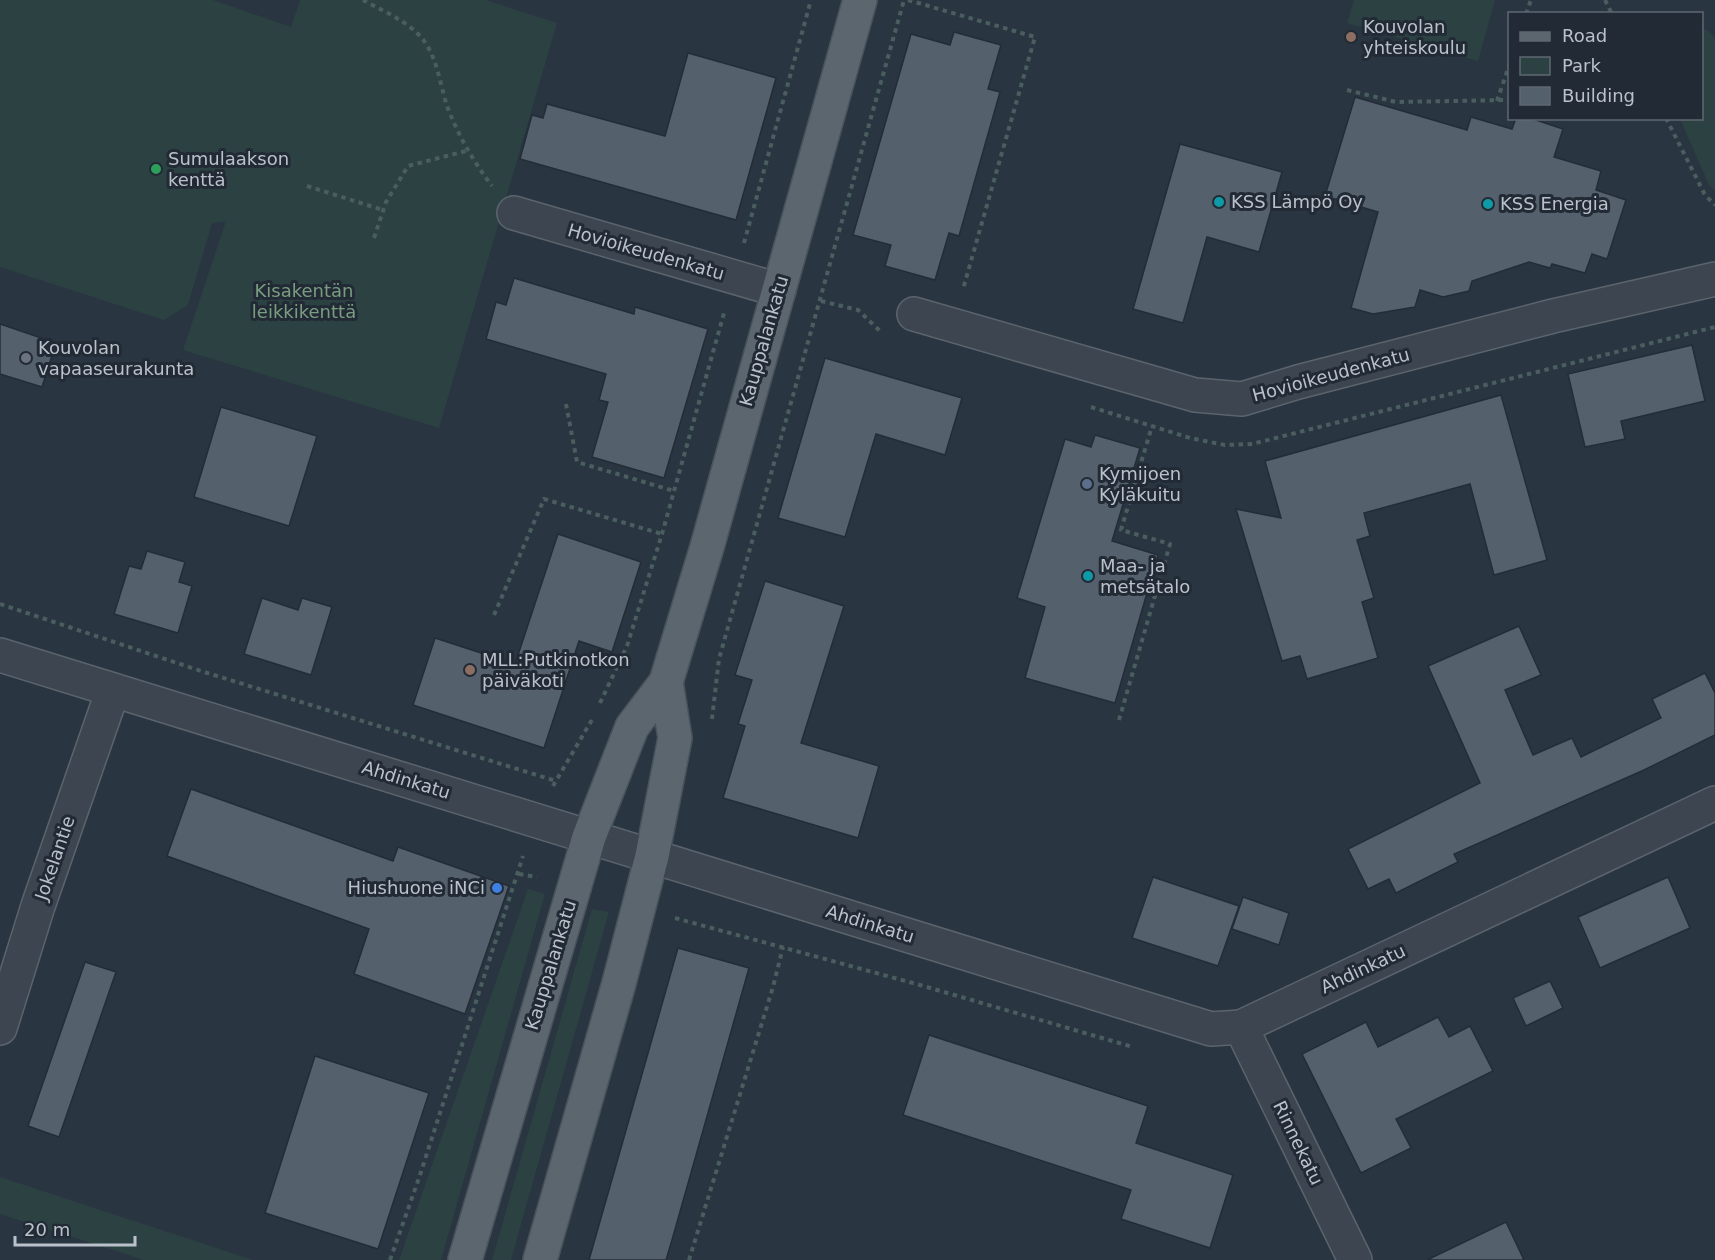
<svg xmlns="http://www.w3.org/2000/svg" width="1715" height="1260" viewBox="0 0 1715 1260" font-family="'DejaVu Sans',sans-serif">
	<rect width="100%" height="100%" fill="#293540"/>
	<!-- green -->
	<g fill="#2c4242">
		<path d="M 0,0 L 213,0 L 291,27 L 300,0 L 486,0 L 557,23 L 439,428 L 183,350 L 226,221 L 212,223 L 188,305 L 164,320 L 0,267 Z"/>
		<path d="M 1354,0 L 1495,0 L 1478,61 L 1347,23 Z"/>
		<path d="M 1702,29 L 1709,31 L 1715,38 L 1715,191 L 1709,185 L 1680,119 L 1702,118 Z"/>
		<path d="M 528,889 L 545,894 L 441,1260 L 399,1260 Z"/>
		<path d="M 592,909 L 609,912 L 511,1260 L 492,1260 Z"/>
		<path d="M 0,1177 L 253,1260 L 144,1260 L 0,1214 Z"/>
	</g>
	<!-- building -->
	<g fill="#55606d" stroke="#242d37" stroke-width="1.5">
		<path d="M 954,32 L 1001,45 L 988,89 L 1000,92 L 959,236 L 949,233 L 935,280 L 885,266 L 891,245 L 853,235 L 911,34 L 950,45 Z"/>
		<path d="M 688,53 L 776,78 L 736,220 L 520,159 L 532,115 L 543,118 L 547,104 L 665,136 Z"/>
		<path d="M 1355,97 L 1467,130 L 1471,117 L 1512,129 L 1516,118 L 1530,118 L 1563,129 L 1554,157 L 1601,171 L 1596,190 L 1626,200 L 1607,259 L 1592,254 L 1585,273 L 1552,264 L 1550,268 L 1529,262 L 1472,281 L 1469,291 L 1443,297 L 1420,290 L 1415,307 L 1373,314 L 1351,308 L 1378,212 L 1325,196 Z"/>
		<path d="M 1180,144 L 1282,172 L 1259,252 L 1207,237 L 1183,323 L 1133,309 Z"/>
		<path d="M 514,278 L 634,314 L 635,307 L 708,329 L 664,478 L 592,457 L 608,402 L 599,400 L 606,374 L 486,339 L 496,302 L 506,305 Z"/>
		<path d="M 0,324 L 56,343 L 42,387 L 0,374 Z"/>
		<path d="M 1692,345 L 1705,401 L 1621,421 L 1625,439 L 1585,447 L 1568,374 Z"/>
		<path d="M 825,358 L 962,398 L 945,455 L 876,434 L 845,537 L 778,518 Z"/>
		<path d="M 1501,395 L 1547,560 L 1494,575 L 1470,484 L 1364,513 L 1370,536 L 1357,540 L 1374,598 L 1362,602 L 1378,658 L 1307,679 L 1300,656 L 1282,661 L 1236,509 L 1281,518 L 1265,461 Z"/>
		<path d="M 221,407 L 317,436 L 289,526 L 194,497 Z"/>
		<path d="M 1095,435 L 1140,448 L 1112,541 L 1158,555 L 1115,703 L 1025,678 L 1045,607 L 1017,598 L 1065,439 L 1091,447 Z"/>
		<path d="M 558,534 L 641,562 L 612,652 L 579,641 L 544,748 L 413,705 L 435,638 L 515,664 Z"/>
		<path d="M 147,551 L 185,562 L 179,582 L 192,586 L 178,633 L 114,614 L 129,566 L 141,569 Z"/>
		<path d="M 765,581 L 844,606 L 801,743 L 879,766 L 858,838 L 723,798 L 745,726 L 738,724 L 752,680 L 735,675 Z"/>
		<path d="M 262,598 L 298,610 L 302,598 L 332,607 L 311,675 L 244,654 Z"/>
		<path d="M 1519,626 L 1541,675 L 1505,690 L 1533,755 L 1572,738 L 1581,757 L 1661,718 L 1652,699 L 1705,673 L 1715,693 L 1715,735 L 1644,770 L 1454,854 L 1458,862 L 1396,893 L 1389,879 L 1368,889 L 1348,849 L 1480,783 L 1428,666 Z"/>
		<path d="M 191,789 L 393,861 L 398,847 L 509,886 L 465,1014 L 354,974 L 369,929 L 167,856 Z"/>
		<path d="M 1153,877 L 1239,906 L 1218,966 L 1132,938 Z"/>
		<path d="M 1668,877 L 1690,928 L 1600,968 L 1578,917 Z"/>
		<path d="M 1243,897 L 1289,913 L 1279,945 L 1232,929 Z"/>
		<path d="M 678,948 L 749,968 L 672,1240 L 666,1260 L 589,1260 Z"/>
		<path d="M 85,962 L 116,972 L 59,1137 L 28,1126 Z"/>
		<path d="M 1550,981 L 1563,1008 L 1526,1026 L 1513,998 Z"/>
		<path d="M 1438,1017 L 1449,1037 L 1470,1026 L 1493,1071 L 1396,1119 L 1411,1148 L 1361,1173 L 1302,1054 L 1366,1022 L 1378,1047 Z"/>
		<path d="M 929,1035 L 1148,1106 L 1136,1143 L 1233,1175 L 1210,1248 L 1121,1219 L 1131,1190 L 903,1115 Z"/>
		<path d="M 315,1056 L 429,1093 L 378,1249 L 265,1213 Z"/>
		<path d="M 1506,1222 L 1524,1260 L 1427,1260 Z"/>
	</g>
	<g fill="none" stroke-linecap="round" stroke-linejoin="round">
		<!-- minor casing -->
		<g stroke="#5b646d" stroke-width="36">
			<g id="minor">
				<path d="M 514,213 L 779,290"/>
				<path d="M 914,314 L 1195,395 L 1242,399 L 1298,382 L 1553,316 L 1715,279"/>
				<path d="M 0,655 L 1211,1029 L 1241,1027 L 1715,803"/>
				<path d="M 1241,1027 L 1355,1260"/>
				<path d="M 0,1028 L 38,906 L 113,690"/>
			</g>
		</g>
		<!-- major casing -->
		<g stroke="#4a525c" stroke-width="36">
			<g id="major">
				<path d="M 465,1260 L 589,837 L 632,727 L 666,682 L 707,547 L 860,0"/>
				<path d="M 540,1260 L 619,983 L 652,856 L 675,738 L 666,682"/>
			</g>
		</g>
		<!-- path -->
		<g stroke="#4b5e5f" stroke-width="4" stroke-dasharray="4.5 4.5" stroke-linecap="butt">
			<path d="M 363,0 C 381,10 403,19 418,34 C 437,53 439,81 447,106 C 458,135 473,161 492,186"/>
			<path d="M 908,0 L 1035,37 L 963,289"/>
			<path d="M 1605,0 L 1612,14"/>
			<path d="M 1526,14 L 1531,0"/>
			<path d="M 1347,90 L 1396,102 L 1510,100"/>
			<path d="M 1497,101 L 1510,63"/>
			<path d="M 1666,118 L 1705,195 L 1715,205"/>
			<path d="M 307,186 L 383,210"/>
			<path d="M 374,238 L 386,202 L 408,166 L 466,151"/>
			<path d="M 744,243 L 811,0"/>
			<path d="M 821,301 L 858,310 L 880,331"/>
			<path d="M 566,404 L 577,462 L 674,491"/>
			<path d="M 1091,407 L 1190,438 L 1225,445 L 1252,444 L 1715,327"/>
			<path d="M 0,604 L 201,671 L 556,781"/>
			<path d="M 494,615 L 544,499 L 662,534"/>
			<path d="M 600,703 L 627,646 L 662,534 L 724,313"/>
			<path d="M 712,719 L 719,659 L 904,0"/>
			<path d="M 1119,720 L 1170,544 L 1121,530 L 1152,426"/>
			<path d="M 553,786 L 593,718"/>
			<path d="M 519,874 L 537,877"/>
			<path d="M 675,918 L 920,985 L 1133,1047"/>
			<path d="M 390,1260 L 419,1178 L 523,856"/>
			<path d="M 689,1260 L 773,987 L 783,947"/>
		</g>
		<!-- minor -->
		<use href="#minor" stroke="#3d4650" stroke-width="33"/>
		<!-- major -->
		<use href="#major" stroke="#5b666f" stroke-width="33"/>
	</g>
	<!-- markers -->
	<g fill="#8d6e63" stroke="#222b35" stroke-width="2">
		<circle cx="1351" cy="37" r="6"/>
		<circle cx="470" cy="670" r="6"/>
	</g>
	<circle fill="#2e9e5b" stroke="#222b35" stroke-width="2" cx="156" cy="169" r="6"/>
	<g fill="#0f9aa8" stroke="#222b35" stroke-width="2">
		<circle cx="1219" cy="202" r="6"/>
		<circle cx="1488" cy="204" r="6"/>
		<circle cx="1088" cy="576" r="6"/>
	</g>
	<circle fill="#6b7280" stroke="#222b35" stroke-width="2" cx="26" cy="358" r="6"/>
	<circle fill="#5c6f8a" stroke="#222b35" stroke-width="2" cx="1087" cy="484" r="6"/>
	<circle fill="#3f7fe0" stroke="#222b35" stroke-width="2" cx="497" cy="888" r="6"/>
	<g text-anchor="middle" stroke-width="6" stroke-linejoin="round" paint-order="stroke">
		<!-- poi labels -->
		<g font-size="18" fill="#bac1ca" stroke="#222b35" text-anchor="start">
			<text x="1363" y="33">Kouvolan<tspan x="1363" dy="21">yhteiskoulu</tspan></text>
			<text x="168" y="165">Sumulaakson<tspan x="168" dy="21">kenttä</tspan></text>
			<text x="1231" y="208">KSS Lämpö Oy</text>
			<text x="1500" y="210">KSS Energia</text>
			<text x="38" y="354">Kouvolan<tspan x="38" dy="21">vapaaseurakunta</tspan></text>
			<text x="1099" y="480">Kymijoen<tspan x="1099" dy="21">Kyläkuitu</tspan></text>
			<text x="1100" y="572">Maa- ja<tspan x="1100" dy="21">metsätalo</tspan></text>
			<text x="482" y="666">MLL:Putkinotkon<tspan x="482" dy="21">päiväkoti</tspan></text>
			<text x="485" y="894" text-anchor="end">Hiushuone iNCi</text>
		</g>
		<!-- street labels -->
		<g font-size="18" fill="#bac1ca" stroke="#222b35">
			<text transform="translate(646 252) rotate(16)" y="6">Hovioikeudenkatu</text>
			<text transform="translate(764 341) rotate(-74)" y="6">Kauppalankatu</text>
			<text transform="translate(1331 375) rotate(-15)" y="6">Hovioikeudenkatu</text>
			<text transform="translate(406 780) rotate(17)" y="6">Ahdinkatu</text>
			<text transform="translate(55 858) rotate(-71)" y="6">Jokelantie</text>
			<text transform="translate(870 924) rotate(17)" y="6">Ahdinkatu</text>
			<text transform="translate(551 965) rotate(-73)" y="6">Kauppalankatu</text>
			<text transform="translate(1363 969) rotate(-25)" y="6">Ahdinkatu</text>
			<text transform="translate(1298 1143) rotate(64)" y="6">Rinnekatu</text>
		</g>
		<!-- park labels -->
		<g font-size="18" fill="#7a9d80" stroke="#222b35">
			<text x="304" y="297">Kisakentän<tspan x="304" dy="21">leikkikenttä</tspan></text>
		</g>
	</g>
	<!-- legend -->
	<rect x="1508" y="12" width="195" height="108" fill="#222b35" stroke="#5f6771" stroke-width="1.5"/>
	<rect x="1520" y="32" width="30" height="9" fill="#5b666f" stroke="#5f6771" stroke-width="1.5"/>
	<text x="1562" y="42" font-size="18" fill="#bac1ca">Road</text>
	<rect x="1520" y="57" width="30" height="18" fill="#2c4242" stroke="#5f6771" stroke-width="1.5"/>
	<text x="1562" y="72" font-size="18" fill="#bac1ca">Park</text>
	<rect x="1520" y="87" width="30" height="18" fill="#55606d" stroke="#5f6771" stroke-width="1.5"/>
	<text x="1562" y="102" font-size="18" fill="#bac1ca">Building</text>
	<!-- scale -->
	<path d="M15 1236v9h120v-9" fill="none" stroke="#bac1ca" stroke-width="3"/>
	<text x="24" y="1236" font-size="18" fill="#bac1ca" stroke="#222b35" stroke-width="4.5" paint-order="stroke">20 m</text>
</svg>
